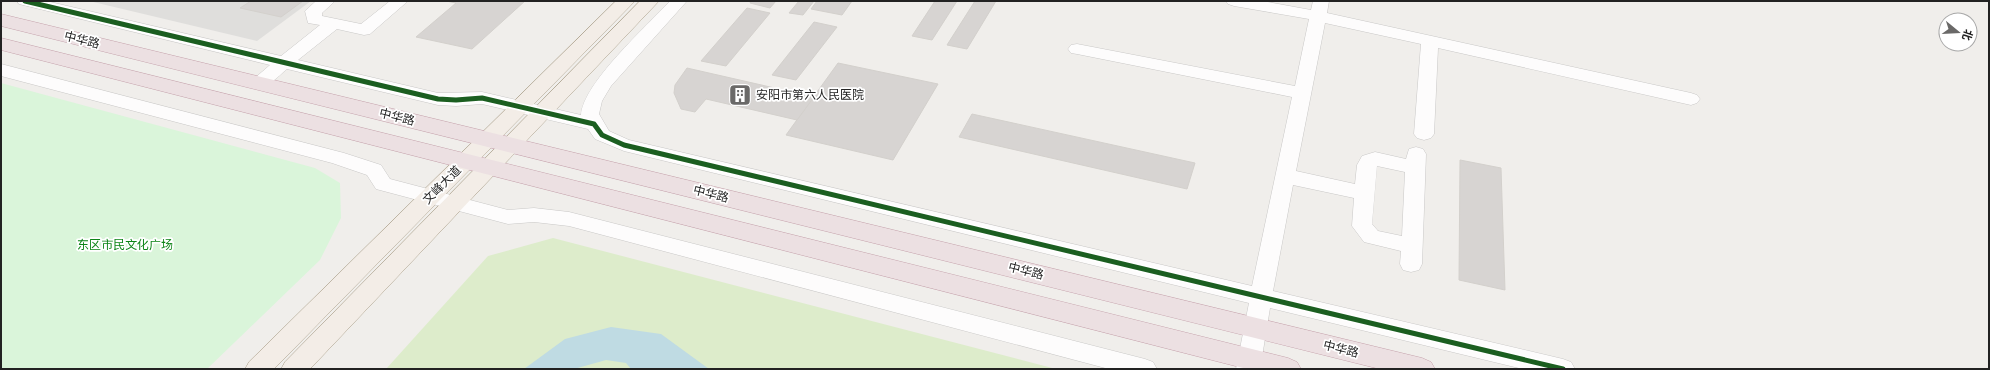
<svg xmlns="http://www.w3.org/2000/svg" width="1990" height="370" viewBox="0 0 1990 370" font-family="'Roboto Condensed','Noto Sans SC',sans-serif">
	<rect width="100%" height="100%" fill="#f0eeeb"/>
	<!-- residential -->
	<path fill="#dfdedc" d="M 89,1 L 311,1 L 257,41 Z"/>
	<!-- grass -->
	<path fill="#ddeccb" d="M 553,238 L 1056,369 L 386,369 L 488,256 Z"/>
	<!-- park -->
	<path fill="#daf5da" d="M 1,83 L 315,168 L 340,183 L 341,218 L 320,260 L 207,369 L 1,369 Z"/>
	<!-- water -->
	<path fill="#bfdbe3" d="M 611,327 L 661,334 L 709,369 L 631,369 L 626,363 L 606,360 L 574,369 L 524,369 L 565,339 Z"/>
	<!-- building -->
	<g fill="#d7d4d2" stroke="#d3d0cc">
		<path d="M 251,1 L 303,1 L 281,17 L 240,8 Z"/>
		<path d="M 446,1 L 525,1 L 472,49 L 416,37 L 456,3 Z"/>
		<path d="M 751,1 L 776,1 L 770,8 L 750,3 Z"/>
		<path d="M 799,1 L 814,1 L 803,15 L 789,13 Z"/>
		<path d="M 817,1 L 852,1 L 842,15 L 811,9 Z"/>
		<path d="M 935,1 L 957,1 L 932,40 L 912,36 Z"/>
		<path d="M 975,1 L 996,1 L 967,49 L 947,45 Z"/>
		<path d="M 747,8 L 770,13 L 726,66 L 701,61 Z"/>
		<path d="M 814,22 L 837,27 L 796,80 L 772,75 Z"/>
		<path d="M 838,63 L 938,84 L 893,160 L 786,135 Z"/>
		<path d="M 687,68 L 814,97 L 797,120 L 706,99 L 695,112 L 681,109 L 674,93 L 675,85 Z"/>
		<path d="M 972,114 L 1195,163 L 1187,189 L 959,137 Z"/>
		<path d="M 1460,160 L 1501,168 L 1505,290 L 1459,280 Z"/>
	</g>
	<g fill="none" stroke-linecap="round" stroke-linejoin="round">
		<!-- minor casing -->
		<g stroke="#c9c8c7" stroke-width="1">
			<g id="minor">
				<path d="M 17,1 L 46,1 L 281,56 L 320,25 L 308,23 L 305,11 L 316,1 L 335,1 L 322,13 L 322,16 L 361,24 L 390,1 L 408,1 L 370,34 L 364,35 L 337,29 L 298,60 L 438,93 L 482,92 L 581,115 C 583,83 647,26 670,1 L 687,1 L 611,86 L 602,101 L 599,114 L 609,131 L 629,140 L 1252,286 L 1292,97 L 1077,54 L 1071,53 L 1068,49 L 1071,45 L 1077,44 L 1295,86 L 1309,19 L 1234,6 L 1228,4 L 1226,1 L 1262,1 L 1311,10 L 1313,1 L 1329,1 L 1327,13 L 1691,93 L 1697,95 L 1700,99 L 1697,103 L 1691,105 L 1438,48 L 1434,134 L 1431,138 L 1424,140 L 1417,138 L 1414,134 L 1421,44 L 1325,23 L 1296,171 L 1355,184 L 1357,165 L 1362,156 L 1375,152 L 1406,159 L 1409,149 L 1416,147 L 1423,149 L 1426,154 L 1422,264 L 1419,270 L 1411,272 L 1403,270 L 1400,264 L 1401,251 L 1364,242 L 1352,226 L 1354,198 L 1293,185 L 1273,291 L 1563,359 L 1571,362 L 1575,369 L 1523,369 L 1270,308 L 1260,369 L 1236,369 L 1249,303 L 624,151 L 595,139 L 588,129 L 482,104 L 456,106 L 438,105 L 287,69 C 277,77 266,91 252,87 L 249,83 L 270,65 L 19,4 ZM 1377,166 L 1405,172 L 1402,236 L 1378,231 L 1372,224 Z"/>
				<path d="M 1,64 L 344,153 L 381,165 L 390,179 L 508,210 L 534,208 L 569,212 L 1145,359 L 1153,362 L 1157,369 L 1109,369 L 569,226 L 534,222 L 508,224 L 376,189 L 367,175 L 332,163 L 1,76 Z"/>
			</g>
		</g>
		<!-- major casing -->
		<g stroke="#a79c86" stroke-width="1">
			<g id="major">
				<path d="M 616,1 L 635,1 L 274,369 L 245,369 L 249,362 Z"/>
				<path d="M 640,1 L 659,1 L 310,369 L 281,369 L 285,362 Z"/>
			</g>
		</g>
		<!-- highway casing -->
		<g stroke="#c5a2ac" stroke-width="1">
			<g id="highway">
				<path d="M 1,14 L 1422,358 L 1431,362 L 1435,369 L 1380,369 L 1,26 Z"/>
				<path d="M 1,38 L 1288,358 L 1297,362 L 1301,369 L 1247,369 L 1,50 Z"/>
			</g>
		</g>
		<!-- minor -->
		<use href="#minor" fill="#fdfcfc" fill-rule="evenodd"/>
		<!-- major -->
		<use href="#major" fill="#f3ede7" fill-rule="evenodd"/>
		<!-- highway -->
		<use href="#highway" fill="#ece0e2" fill-rule="evenodd"/>
		<!-- cycleway casing -->
		<g stroke="#fff" stroke-width="8">
			<path id="cycleway" d="M 25,1 L 438,99 L 456,100 L 482,98 L 594,124 L 602,135 L 624,145 L 1563,369"/>
		</g>
		<!-- cycleway -->
		<use href="#cycleway" stroke="#1b5e20" stroke-width="5"/>
	</g>
	<!-- icons -->
	<defs>
		<g id="building-square" transform="scale(1.15)"><rect x="-9" y="-9" width="18" height="18" rx="4" fill="#6a6968" stroke="#fff"/><path d="M-4-6H4V6H1V3H-1V6H-4ZM-2.5-4.3h1.7v1.8h-1.7ZM.8-4.3h1.7v1.8H.8ZM-2.5-1h1.7V.8h-1.7ZM.8-1h1.7V.8H.8Z" fill="#fff"/></g>
	</defs>
	<g fill-rule="evenodd">
		<use href="#building-square" x="740" y="95"/>
	</g>
	<g text-anchor="middle" stroke-width="3.5" stroke-linejoin="round" paint-order="stroke">
		<!-- street labels -->
		<g font-size="12" fill="#222" stroke="#fff">
			<text transform="translate(82 40) rotate(14)" y="4">中华路</text>
			<text transform="translate(397 117) rotate(14)" y="4">中华路</text>
			<text transform="translate(442 185) rotate(-45)" y="4">文峰大道</text>
			<text transform="translate(711 194) rotate(14)" y="4">中华路</text>
			<text transform="translate(1026 271) rotate(14)" y="4">中华路</text>
			<text transform="translate(1341 349) rotate(14)" y="4">中华路</text>
		</g>
		<!-- poi labels -->
		<g font-size="12" fill="#222" stroke="#fff" text-anchor="start">
			<text x="756" y="99">安阳市第六人民医院</text>
		</g>
		<!-- park labels -->
		<g font-size="12" fill="#0c8416" stroke="#fff">
			<text x="125" y="249">东区市民文化广场</text>
		</g>
	</g>
	<!-- border -->
	<rect width="1990" height="370" fill="none" stroke="#222222" stroke-width="4"/>
	<!-- north arrow -->
	<g transform="translate(1958 32) rotate(108)"><circle r="19" fill="#ffffff" stroke="#a7a7a7"/>
	<path d="M0-3L7 15L0 10L-7 15Z" fill="#6a6968"/>
	<text y="-6" font-size="11" font-weight="bold" text-anchor="middle" fill="#222222">北</text>
	</g>
</svg>
